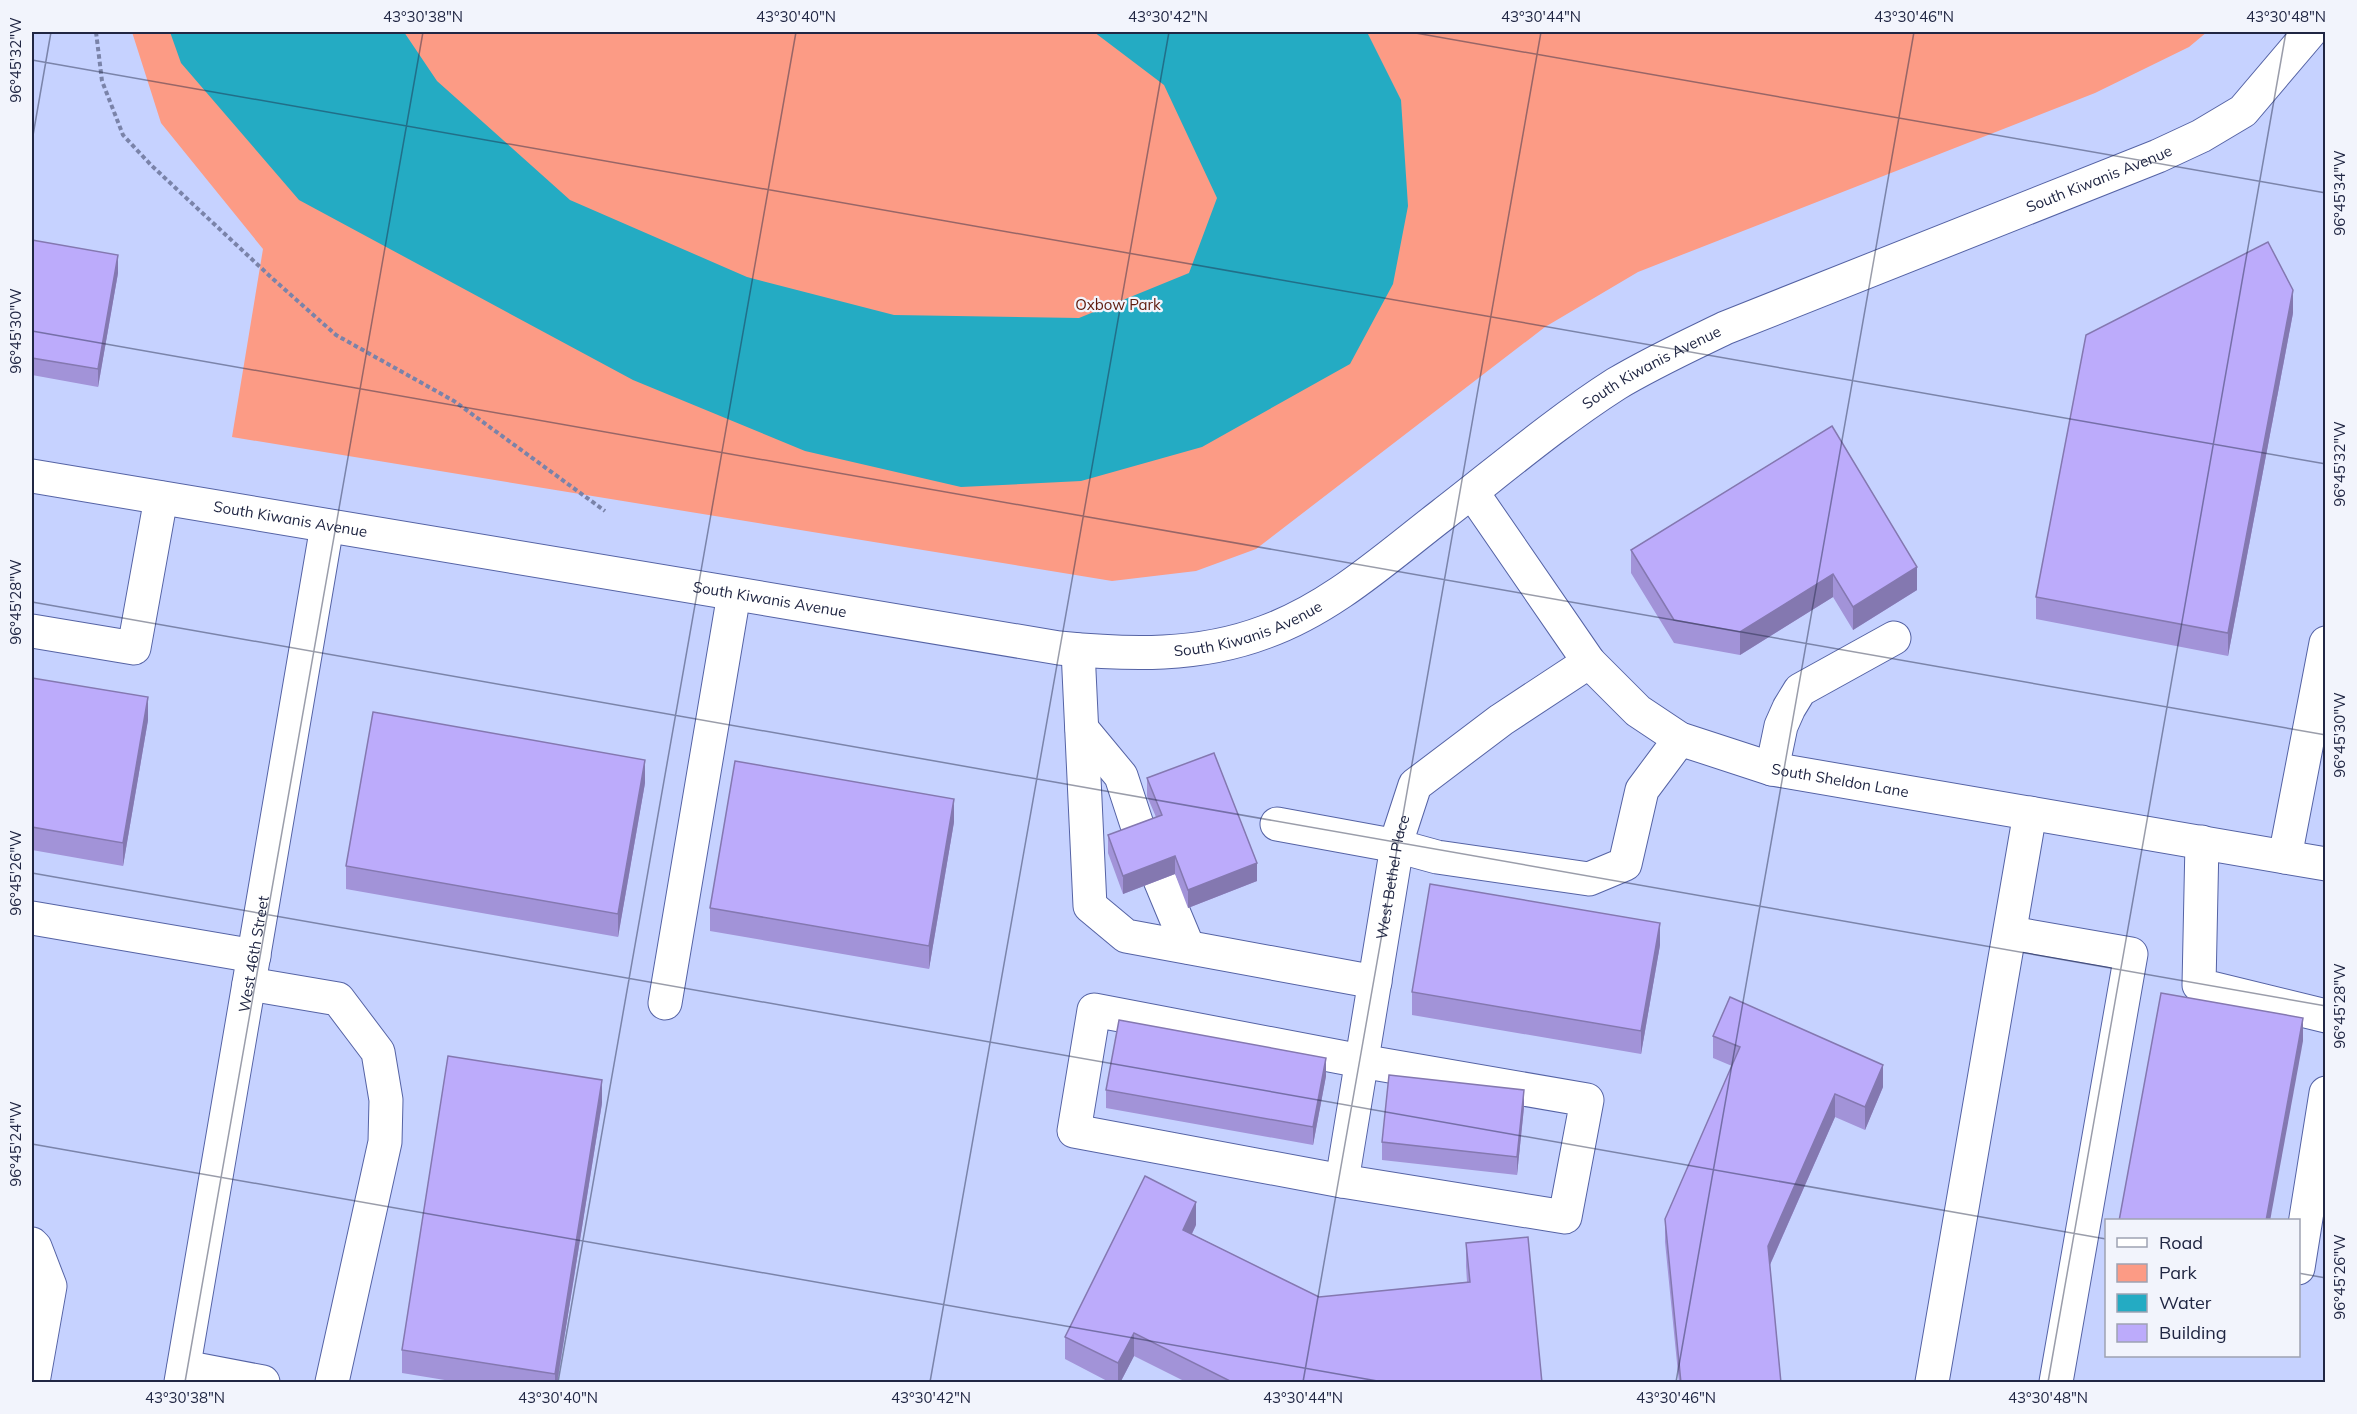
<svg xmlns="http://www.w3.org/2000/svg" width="2357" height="1414" viewBox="0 0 2357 1414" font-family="Mulish,sans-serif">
	<rect width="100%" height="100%" fill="#c6d2ff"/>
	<!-- green -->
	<path fill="#fc9b85" d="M 132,32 L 2207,32 L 2189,47 L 2095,93 L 1638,272 L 1545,327 L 1256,549 L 1196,571 L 1112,581 L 232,437 L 263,249 L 161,123 Z"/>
	<!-- water -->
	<path fill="#24abc3" d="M 170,32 L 404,32 L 437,81 L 570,200 L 747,277 L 894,315 L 1079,318 L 1189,273 L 1217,198 L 1164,85 L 1094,32 L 1367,32 L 1401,100 L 1408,206 L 1393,284 L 1350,364 L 1202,447 L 1081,481 L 961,487 L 805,451 L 633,380 L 299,200 L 181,63 Z"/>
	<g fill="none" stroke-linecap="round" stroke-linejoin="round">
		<!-- minor casing -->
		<g stroke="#5563a5" stroke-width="35">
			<g id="minor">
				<path id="s1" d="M 32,476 L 1059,648 C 1129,655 1199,657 1265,632 C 1332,608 1386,558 1442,515 C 1499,471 1555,423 1616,384 C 1651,363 1688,346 1725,328 L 2158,156 L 2201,136 L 2243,111 L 2310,32"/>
				<path id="s2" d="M 1472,492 L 1589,662 L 1638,711 L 1680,739 L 1772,769 L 2326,864"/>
				<path d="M 32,631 L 134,648 L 161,498"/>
				<path d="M 1078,650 L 1090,906 L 1126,936 L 1375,982"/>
				<path d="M 1082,729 L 1121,776 L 1142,840"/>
				<path d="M 1772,769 L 1781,726 L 1789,708 L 1800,690 L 1894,638"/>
				<path d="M 1277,824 L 1397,846 L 1437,857 L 1589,879 L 1625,864 L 1642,790 L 1680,739"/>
				<path d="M 2202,842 L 2199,985 L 2326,1016"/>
				<path d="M 2285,857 L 2326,643"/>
				<path d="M 1160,880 L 1188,947"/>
				<path d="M 32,918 L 254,956"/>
				<path d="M 2011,933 L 2131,954 L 2056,1382"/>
				<path d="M 249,984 L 338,999 L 378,1052 L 386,1100 L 385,1142 L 332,1382"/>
				<path d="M 665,1003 L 734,594"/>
				<path d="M 1094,1010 L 1361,1061 L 1587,1100 L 1565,1217 L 1342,1181 L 1074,1131 Z"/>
				<path id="s3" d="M 1342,1181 L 1399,834 L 1415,785 L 1501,720 L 1589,662"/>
				<path d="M 32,1244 L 35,1247 L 50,1286 L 33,1382"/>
				<path d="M 2298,1268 L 2326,1093"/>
				<path d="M 184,1367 L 263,1382"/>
				<path id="s4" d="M 181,1382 L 327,526"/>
				<path d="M 1932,1382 L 2030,813"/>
			</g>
		</g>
		<!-- path -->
		<path stroke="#7a83a9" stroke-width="4" stroke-dasharray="4.5 3" stroke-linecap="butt" d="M 96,32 L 102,81 L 123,135 L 151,165 L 273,279 L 336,335 L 454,401 L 605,511"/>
		<!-- minor -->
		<use href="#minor" stroke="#fff" stroke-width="33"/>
	</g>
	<!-- wall -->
	<g fill="#a293d8">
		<path d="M 32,240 L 118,273 L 98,387 L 32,375 Z"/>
		<path d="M 2293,313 L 2228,656 L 2036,619 L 2036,597 Z"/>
		<path d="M 1832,426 L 1917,590 L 1853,630 L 1833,597 L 1740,655 L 1674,643 L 1631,573 L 1631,550 Z"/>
		<path d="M 32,678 L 148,720 L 123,866 L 32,850 Z"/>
		<path d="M 1147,778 L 1257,881 L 1188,908 L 1175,874 L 1123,894 L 1108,853 L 1108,835 L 1156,817 L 1147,796 Z"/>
		<path d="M 645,783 L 618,937 L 346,889 L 346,866 Z"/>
		<path d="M 954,822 L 929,969 L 710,931 L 710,908 Z"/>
		<path d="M 1660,945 L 1641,1054 L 1412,1015 L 1412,992 Z"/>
		<path d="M 1713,1036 L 1883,1087 L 1865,1130 L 1835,1117 L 1770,1265 L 1781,1383 L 1679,1383 L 1665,1242 L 1665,1219 L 1732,1066 L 1713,1058 Z"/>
		<path d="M 1326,1076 L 1313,1145 L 1106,1108 L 1106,1090 Z"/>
		<path d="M 602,1103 L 557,1383 L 463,1383 L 402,1373 L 402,1350 Z"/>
		<path d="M 1524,1107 L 1517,1175 L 1382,1160 L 1382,1142 Z"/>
		<path d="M 1196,1225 L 1192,1234 L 1319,1297 L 1467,1282 L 1466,1266 L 1466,1243 L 1542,1383 L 1188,1383 L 1134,1356 L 1120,1383 L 1111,1383 L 1065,1359 L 1065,1337 Z"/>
	</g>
	<!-- shaded-wall -->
	<g fill="#8478b0">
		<path d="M 118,255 L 118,273 L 98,387 L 98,369 Z"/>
		<path d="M 2293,290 L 2293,313 L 2228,656 L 2228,633 Z"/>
		<path d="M 1917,567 L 1917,590 L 1853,630 L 1853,607 Z"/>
		<path d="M 1833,574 L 1833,597 L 1740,655 L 1740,632 Z"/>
		<path d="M 148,697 L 148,720 L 123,866 L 123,843 Z"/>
		<path d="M 645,760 L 645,783 L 618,937 L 618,914 Z"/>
		<path d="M 954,799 L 954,822 L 929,969 L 929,946 Z"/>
		<path d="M 1175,856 L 1175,874 L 1123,894 L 1123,876 Z"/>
		<path d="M 1257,863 L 1257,881 L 1188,908 L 1188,890 Z"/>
		<path d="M 1660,923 L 1660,945 L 1641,1054 L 1641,1031 Z"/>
		<path d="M 2303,1018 L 2303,1041 L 2270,1221 L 2266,1221 Z"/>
		<path d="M 1326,1058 L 1326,1076 L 1313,1145 L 1313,1127 Z"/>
		<path d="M 1883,1065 L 1883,1087 L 1865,1130 L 1865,1107 Z"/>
		<path d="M 602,1080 L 602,1103 L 557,1383 L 555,1383 L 555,1374 Z"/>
		<path d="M 1524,1090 L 1524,1107 L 1517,1175 L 1517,1157 Z"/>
		<path d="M 1835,1094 L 1835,1117 L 1768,1269 L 1768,1246 Z"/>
		<path d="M 1196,1202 L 1196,1225 L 1183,1252 L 1183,1230 Z"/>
		<path d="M 1134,1333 L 1134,1356 L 1120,1383 L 1118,1383 L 1118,1363 Z"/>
	</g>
	<!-- building -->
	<g fill="#bcabfb" stroke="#8478b0" stroke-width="1.5">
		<path d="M 32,240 L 118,255 L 98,369 L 32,358 Z"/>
		<path d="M 2268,242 L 2293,290 L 2228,633 L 2036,597 L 2086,335 Z"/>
		<path d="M 1832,426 L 1917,567 L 1853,607 L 1833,574 L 1740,632 L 1674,620 L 1631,550 Z"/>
		<path d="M 32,678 L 148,697 L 123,843 L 32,827 Z"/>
		<path d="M 373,712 L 645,760 L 618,914 L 346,866 Z"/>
		<path d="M 1214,753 L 1257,863 L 1188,890 L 1175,856 L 1123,876 L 1108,835 L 1162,815 L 1147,778 Z"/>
		<path d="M 735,761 L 954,799 L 929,946 L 710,908 Z"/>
		<path d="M 1430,884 L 1660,923 L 1641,1031 L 1412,992 Z"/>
		<path d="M 2161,993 L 2303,1018 L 2266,1221 L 2119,1221 Z"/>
		<path d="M 1730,997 L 1883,1065 L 1865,1107 L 1835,1094 L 1768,1246 L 1781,1383 L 1681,1383 L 1665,1219 L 1740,1047 L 1713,1036 Z"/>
		<path d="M 1119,1020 L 1326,1058 L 1313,1127 L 1106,1090 Z"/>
		<path d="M 448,1056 L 602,1080 L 555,1374 L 402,1350 Z"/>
		<path d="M 1389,1075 L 1524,1090 L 1517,1157 L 1382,1142 Z"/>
		<path d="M 1145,1176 L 1196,1202 L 1183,1230 L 1319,1297 L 1470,1282 L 1466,1243 L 1528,1237 L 1542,1383 L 1234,1383 L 1134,1333 L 1118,1363 L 1065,1337 Z"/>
	</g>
	<!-- ticks -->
	<path fill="none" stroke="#202643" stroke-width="1.5" stroke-opacity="0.45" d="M 1410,32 L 2326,193M 32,60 L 2326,464M 32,141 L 51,32M 32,331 L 2326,735M 32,602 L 2326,1006M 32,873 L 2106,1239M 32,1144 L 1383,1382M 2298,1273 L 2326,1278M 185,1382 L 423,32M 558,1382 L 796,32M 930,1382 L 1169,32M 1303,1382 L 1541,32M 1676,1382 L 1914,32M 2048,1382 L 2286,32"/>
	<g text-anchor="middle" stroke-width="4.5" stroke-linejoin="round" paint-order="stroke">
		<!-- street labels -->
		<g font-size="15" fill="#202643" stroke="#f2f4fc">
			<text dy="5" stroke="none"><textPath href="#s1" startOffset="2206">South Kiwanis Avenue</textPath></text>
			<text dy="5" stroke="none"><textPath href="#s1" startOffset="1720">South Kiwanis Avenue</textPath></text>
			<text dy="5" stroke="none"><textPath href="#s1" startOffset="262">South Kiwanis Avenue</textPath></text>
			<text dy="5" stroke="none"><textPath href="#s1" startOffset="748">South Kiwanis Avenue</textPath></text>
			<text dy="5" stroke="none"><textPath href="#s1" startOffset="1234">South Kiwanis Avenue</textPath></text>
			<text dy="5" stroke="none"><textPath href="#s2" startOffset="492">South Sheldon Lane</textPath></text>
			<text dy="5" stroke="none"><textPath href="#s3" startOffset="308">West Bethel Place</textPath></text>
			<text dy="5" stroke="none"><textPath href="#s4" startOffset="434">West 46th Street</textPath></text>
		</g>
		<!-- park labels -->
		<g font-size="15" fill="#5f1b0d" stroke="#f2f4fc">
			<text x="1118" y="310">Oxbow Park</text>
		</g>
	</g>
	<!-- border -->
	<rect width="2357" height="1414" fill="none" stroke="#f2f4fc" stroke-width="66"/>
	<!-- legend -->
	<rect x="2105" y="1219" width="195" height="138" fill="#f2f4fc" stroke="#9ea2b2" stroke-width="1.5"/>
	<rect x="2117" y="1238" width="30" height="9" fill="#ffffff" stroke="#9ea2b2" stroke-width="1.5"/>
	<text x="2159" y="1249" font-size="18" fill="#202643">Road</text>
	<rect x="2117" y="1264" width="30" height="18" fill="#fc9b85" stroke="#9ea2b2" stroke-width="1.5"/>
	<text x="2159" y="1279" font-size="18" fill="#202643">Park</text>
	<rect x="2117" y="1294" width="30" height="18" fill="#24abc3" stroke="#9ea2b2" stroke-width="1.5"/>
	<text x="2159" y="1309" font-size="18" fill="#202643">Water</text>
	<rect x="2117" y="1324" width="30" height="18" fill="#bcabfb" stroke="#9ea2b2" stroke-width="1.5"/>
	<text x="2159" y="1339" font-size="18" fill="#202643">Building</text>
	<rect x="33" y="33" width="2291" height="1348" fill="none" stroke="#202643" stroke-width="2"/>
	<g font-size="15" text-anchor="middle" fill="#202643">
		<text x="423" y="22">43°30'38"N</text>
		<text x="796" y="22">43°30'40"N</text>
		<text x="1168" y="22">43°30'42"N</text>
		<text x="1541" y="22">43°30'44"N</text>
		<text x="1914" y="22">43°30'46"N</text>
		<text x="2286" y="22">43°30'48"N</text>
		<text transform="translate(16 60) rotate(-90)" y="5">96°45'32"W</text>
		<text transform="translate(2340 193) rotate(-90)" y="5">96°45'34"W</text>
		<text transform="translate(16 331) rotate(-90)" y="5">96°45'30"W</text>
		<text transform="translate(2340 464) rotate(-90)" y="5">96°45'32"W</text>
		<text transform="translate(16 602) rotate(-90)" y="5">96°45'28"W</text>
		<text transform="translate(2340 735) rotate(-90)" y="5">96°45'30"W</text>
		<text transform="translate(16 873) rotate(-90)" y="5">96°45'26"W</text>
		<text transform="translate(2340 1006) rotate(-90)" y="5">96°45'28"W</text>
		<text transform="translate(16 1144) rotate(-90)" y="5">96°45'24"W</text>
		<text transform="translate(2340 1277) rotate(-90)" y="5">96°45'26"W</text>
		<text x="185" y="1403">43°30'38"N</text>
		<text x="558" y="1403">43°30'40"N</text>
		<text x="931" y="1403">43°30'42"N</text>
		<text x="1303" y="1403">43°30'44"N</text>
		<text x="1676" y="1403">43°30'46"N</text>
		<text x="2048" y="1403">43°30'48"N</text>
	</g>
</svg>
